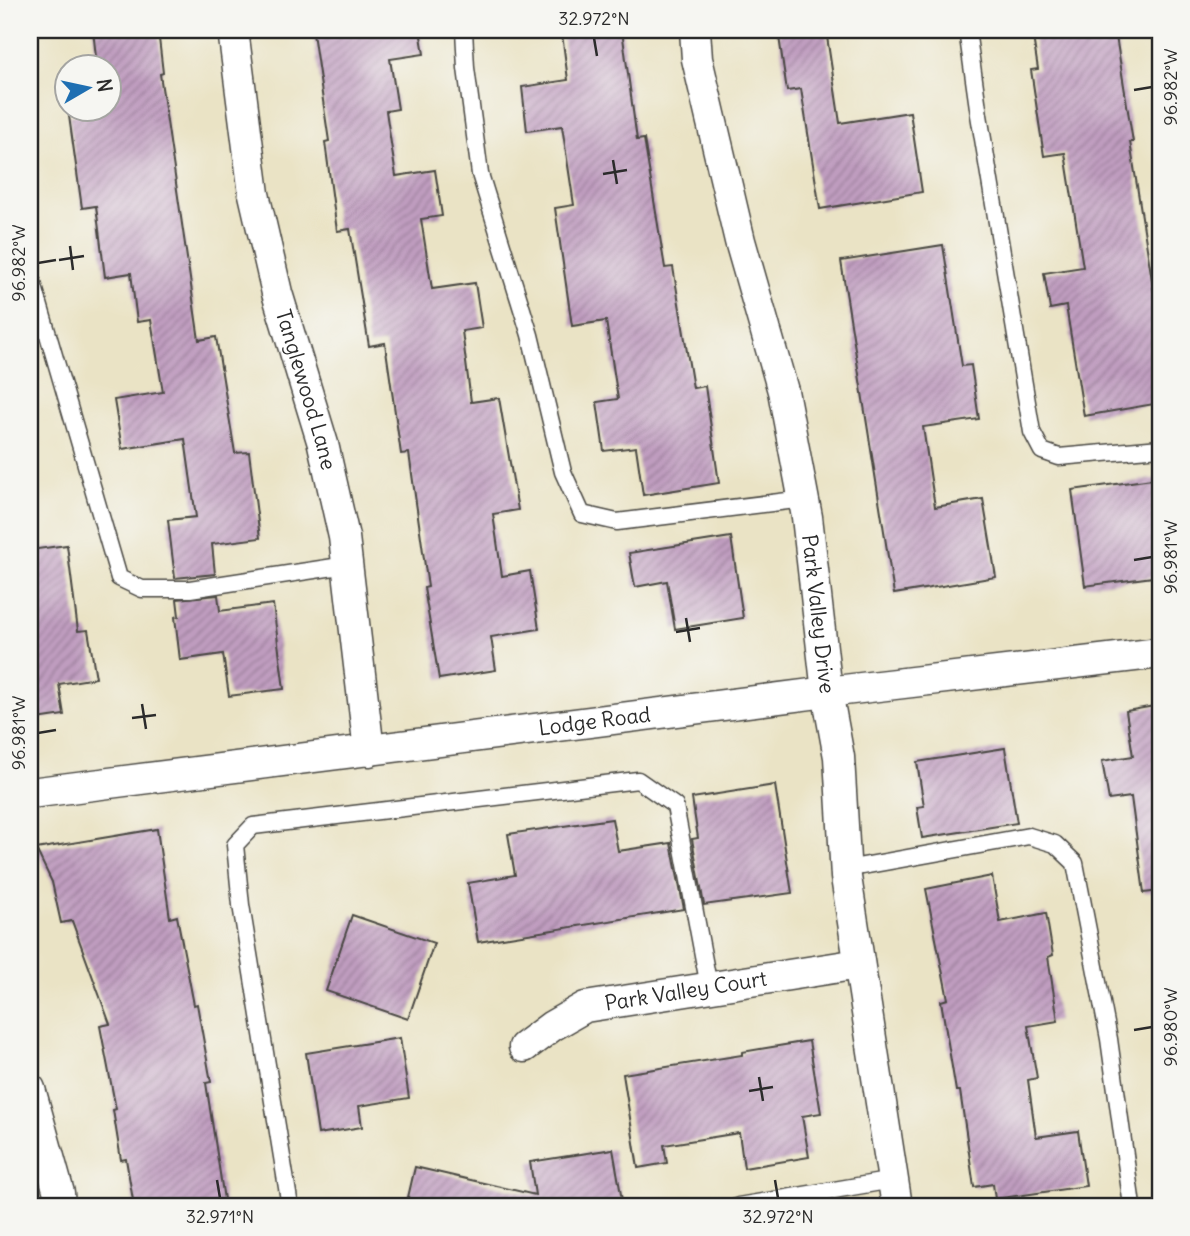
<svg xmlns="http://www.w3.org/2000/svg" width="1190" height="1236" viewBox="0 0 1190 1236" font-family="Delius,sans-serif">
	<defs>
		<pattern id="building-hatch" width="6" height="6" patternUnits="userSpaceOnUse" patternTransform="scale(1.75)"><rect width="6" height="6" fill="#c09dc0"/><path d="M-1 1l2-2M0 6l6-6M5 7l2-2" fill="none" stroke="#9c809c"/></pattern>
	</defs>
	<rect width="100%" height="100%" fill="#f6f6f2"/>
	<filter id="ink" filterUnits="userSpaceOnUse"><feTurbulence type="fractalNoise" baseFrequency=".0143" numOctaves="2"/><feDisplacementMap in="SourceGraphic" scale="14" xChannelSelector="R" yChannelSelector="G"/><feConvolveMatrix kernelMatrix="1 2 1 2 8 2 1 2 1" color-interpolation-filters="sRGB"/></filter>
	<filter id="wash" filterUnits="userSpaceOnUse"><feTurbulence type="fractalNoise" baseFrequency=".00686" numOctaves="4" result="noise"/><feDisplacementMap in="SourceGraphic" scale="28" xChannelSelector="R" yChannelSelector="G"/><feGaussianBlur stdDeviation="1.57" result="paint"/><feColorMatrix in="noise" values="0 0 0 0 0 0 0 0 0 0 0 0 0 0 0 0 0 1.4 0 .05"/><feComposite in="paint" operator="in"/></filter>
	<g filter="url(#wash)">
		<rect width="100%" height="100%" fill="#eae3c5"/>
		<g id="blocks">
			<!-- building -->
			<g fill="url(#building-hatch)">
				<path d="M 93,30 L 158,30 L 163,73 L 160,74 L 199,340 L 216,337 L 235,453 L 249,452 L 260,538 L 212,544 L 215,574 L 175,578 L 168,520 L 196,517 L 185,439 L 122,449 L 114,400 L 163,392 L 151,320 L 137,322 L 131,273 L 105,277 L 96,206 L 82,208 L 69,116 L 108,108 L 108,66 L 97,66 Z"/>
				<path d="M 335,30 L 420,30 L 424,54 L 390,59 L 398,109 L 386,111 L 396,176 L 435,170 L 442,216 L 421,219 L 432,289 L 475,283 L 482,328 L 462,331 L 471,402 L 499,398 L 518,510 L 493,514 L 502,576 L 530,571 L 539,629 L 491,637 L 496,670 L 439,679 L 424,588 L 428,587 L 409,453 L 401,454 L 385,343 L 369,346 L 350,229 L 337,231 L 325,142 L 329,141 L 313,33 Z"/>
				<path d="M 592,30 L 622,30 L 637,140 L 644,139 L 665,268 L 673,267 L 693,388 L 705,386 L 719,483 L 643,495 L 636,447 L 604,451 L 597,402 L 618,399 L 606,321 L 572,326 L 555,208 L 574,205 L 562,126 L 527,131 L 522,87 L 568,80 L 562,34 Z"/>
				<path d="M 778,30 L 826,30 L 840,123 L 910,112 L 922,192 L 820,209 L 801,89 L 787,91 Z"/>
				<path d="M 1032,30 L 1115,30 L 1133,142 L 1130,142 L 1160,330 L 1160,403 L 1084,416 L 1066,306 L 1050,309 L 1044,273 L 1083,267 L 1065,153 L 1044,156 L 1031,70 L 1038,69 Z"/>
				<path d="M 943,245 L 962,366 L 971,365 L 979,419 L 923,427 L 935,507 L 983,499 L 996,577 L 894,594 L 841,261 Z"/>
				<path d="M 1160,478 L 1160,576 L 1085,586 L 1072,490 Z"/>
				<path d="M 731,537 L 743,618 L 675,629 L 667,581 L 635,587 L 629,553 Z"/>
				<path d="M 67,545 L 78,631 L 88,630 L 96,678 L 59,684 L 64,715 L 30,720 L 30,550 Z"/>
				<path d="M 218,595 L 220,611 L 273,604 L 284,689 L 229,696 L 223,654 L 180,660 L 175,617 L 179,616 L 177,599 Z"/>
				<path d="M 1160,705 L 1160,891 L 1144,893 L 1131,797 L 1109,800 L 1102,761 L 1133,756 L 1126,711 Z"/>
				<path d="M 1005,748 L 1017,823 L 922,838 L 917,807 L 924,806 L 917,762 Z"/>
				<path d="M 775,785 L 792,893 L 704,905 L 692,839 L 698,838 L 692,798 Z"/>
				<path d="M 612,819 L 618,851 L 671,843 L 684,909 L 478,942 L 468,883 L 515,875 L 508,834 Z"/>
				<path d="M 157,829 L 170,918 L 177,916 L 194,1005 L 197,1004 L 211,1082 L 206,1083 L 225,1206 L 134,1206 L 126,1159 L 121,1160 L 113,1110 L 116,1109 L 100,1026 L 110,1024 L 72,921 L 61,923 L 52,882 L 36,849 Z"/>
				<path d="M 992,876 L 1000,922 L 1046,913 L 1053,955 L 1048,957 L 1058,1021 L 1028,1026 L 1037,1078 L 1028,1080 L 1036,1137 L 1078,1131 L 1086,1186 L 995,1199 L 993,1184 L 974,1187 L 960,1091 L 956,1091 L 941,1001 L 948,999 L 926,889 Z"/>
				<path d="M 352,915 L 434,943 L 408,1019 L 326,991 Z"/>
				<path d="M 400,1038 L 409,1098 L 359,1106 L 362,1127 L 318,1134 L 306,1053 Z"/>
				<path d="M 809,1041 L 821,1113 L 802,1116 L 809,1157 L 744,1168 L 739,1133 L 664,1145 L 667,1163 L 638,1168 L 623,1074 L 742,1055 L 742,1052 Z"/>
				<path d="M 613,1149 L 623,1206 L 406,1206 L 415,1167 L 535,1195 L 530,1162 Z"/>
			</g>
		</g>
	</g>
	<g filter="url(#ink)">
		<use href="#blocks" fill-opacity="0" stroke="#484742" stroke-width="2"/>
		<g fill="none" stroke-linecap="round" stroke-linejoin="round">
			<!-- lane casing -->
			<g stroke="#484742" stroke-width="19">
				<g id="lane">
					<path d="M 464,30 L 466,68 L 480,174 L 530,335 L 563,472 L 582,514 L 617,522 L 804,499"/>
					<path d="M 967,30 L 979,115 L 1032,432 L 1042,451 L 1059,457 L 1160,448"/>
					<path d="M 30,273 L 119,578 L 142,589 L 190,589 L 347,565"/>
					<path d="M 846,869 L 1029,836 L 1055,844 L 1075,863 L 1109,1039 L 1132,1206"/>
					<path d="M 290,1206 L 241,905 L 235,845 L 253,826 L 638,780 L 675,806 L 709,987"/>
					<path d="M 738,1206 L 893,1180"/>
				</g>
			</g>
			<!-- street casing -->
			<g stroke="#484742" stroke-width="33">
				<g id="street">
					<path id="s1" d="M 233,30 L 254,194 L 277,293 L 323,444 L 344,537 L 369,751"/>
					<path id="s2" d="M 695,30 L 697,59 L 740,241 L 783,391 L 807,517 L 827,692 L 839,757 L 846,877 L 897,1206"/>
					<path id="s3" d="M 30,793 L 827,692 L 1160,653"/>
					<path id="s4" d="M 524,1047 L 552,1026 L 585,1007 L 859,964"/>
					<path d="M 30,1089 L 59,1193 L 60,1206"/>
				</g>
			</g>
			<!-- lane -->
			<use href="#lane" stroke="#fff" stroke-width="16"/>
			<!-- street -->
			<use href="#street" stroke="#fff" stroke-width="30"/>
		</g>
	</g>
	<!-- ticks -->
	<path fill="none" stroke="#2b2b2b" stroke-width="2.5" d="M 594,38 L 597,56M 1134,90 L 1152,87M 613,160 L 617,184M 603,174 L 627,170M 70,246 L 73,270M 59,260 L 84,256M 38,263 L 56,260M 1134,560 L 1152,557M 686,618 L 690,642M 676,632 L 700,628M 142,704 L 146,729M 132,718 L 156,715M 38,733 L 56,730M 1134,1030 L 1152,1027M 759,1077 L 763,1101M 749,1091 L 773,1087M 217,1180 L 220,1198M 775,1180 L 778,1198"/>
	<g text-anchor="middle" stroke-width="5" stroke-linejoin="round" paint-order="stroke">
		<!-- street labels -->
		<g font-size="21" fill="#2b2b2b" stroke="#f6f6f2">
			<text dy="7" stroke="none"><textPath href="#s1" startOffset="368">Tanglewood Lane</textPath></text>
			<text dy="7" stroke="none"><textPath href="#s2" startOffset="598">Park Valley Drive</textPath></text>
			<text dy="7" stroke="none"><textPath href="#s3" startOffset="569">Lodge Road</textPath></text>
			<text dy="7" stroke="none"><textPath href="#s4" startOffset="175">Park Valley Court</textPath></text>
		</g>
	</g>
	<!-- margin -->
	<rect width="1190" height="1236" fill="none" stroke="#f6f6f2" stroke-width="77"/>
	<!-- north arrow -->
	<g transform="translate(88 88) rotate(81)"><circle r="33" fill="#f6f6f2" stroke="#a5a5a2" stroke-width="2"/>
	<path d="M0-5L12 26L0 18L-12 26Z" fill="#1f6fb2"/>
	<text y="-10" font-size="19" font-weight="bold" text-anchor="middle" fill="#2b2b2b">N</text>
	</g>
	<rect x="38" y="38" width="1114" height="1160" fill="none" stroke="#2b2b2b" stroke-width="2.5"/>
	<g font-size="18" text-anchor="middle" fill="#2b2b2b">
		<text x="594" y="25">32.972°N</text>
		<text transform="translate(1171 87) rotate(-90)" y="6">96.982°W</text>
		<text transform="translate(19 263) rotate(-90)" y="6">96.982°W</text>
		<text transform="translate(1171 557) rotate(-90)" y="6">96.981°W</text>
		<text transform="translate(19 733) rotate(-90)" y="6">96.981°W</text>
		<text transform="translate(1171 1027) rotate(-90)" y="6">96.980°W</text>
		<text x="220" y="1223">32.971°N</text>
		<text x="778" y="1223">32.972°N</text>
	</g>
</svg>
